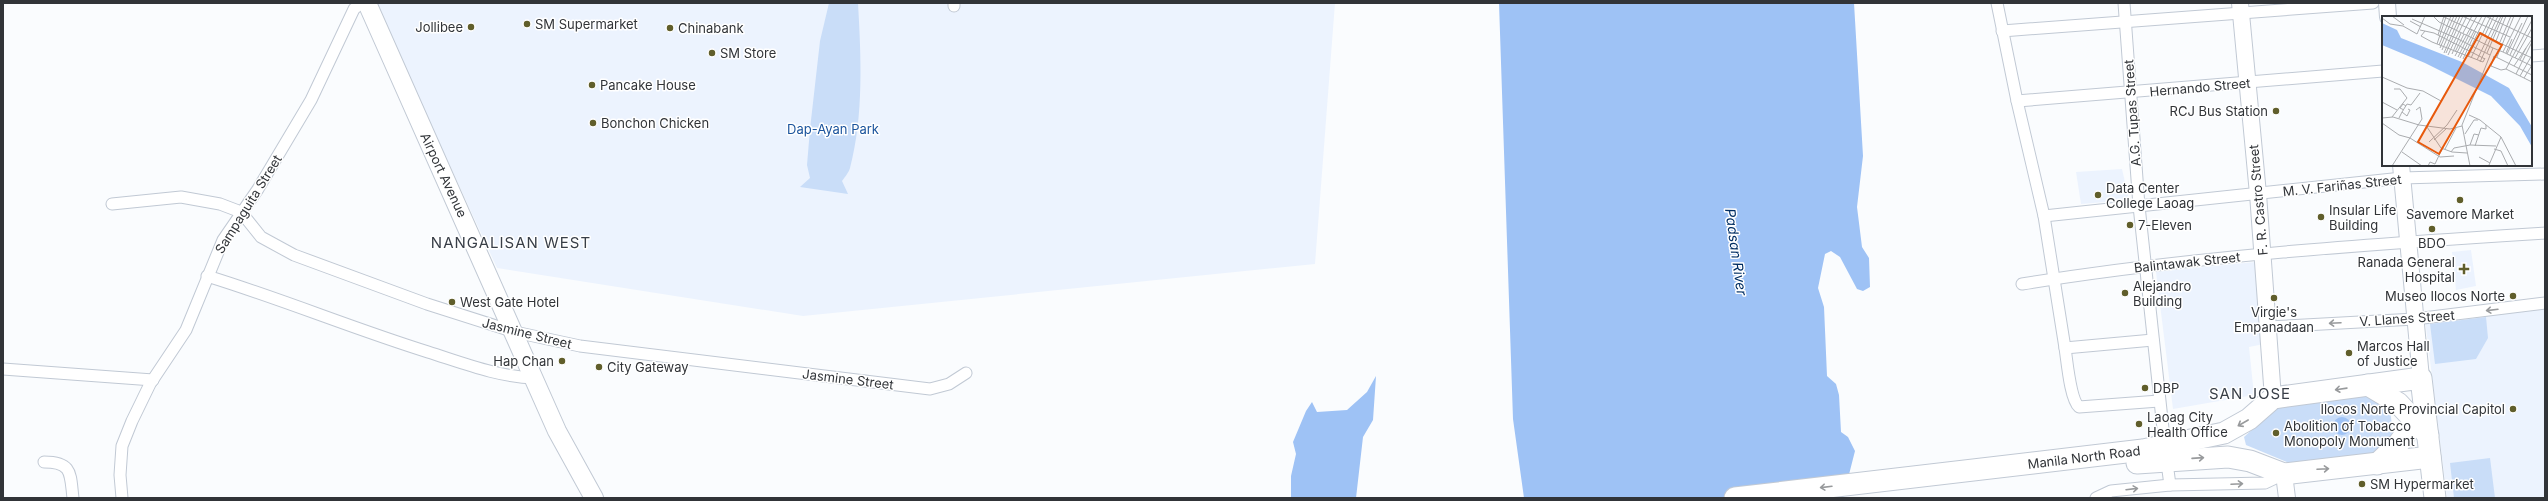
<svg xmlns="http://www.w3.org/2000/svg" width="2548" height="501" viewBox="0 0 2548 501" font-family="Inter,sans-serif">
	<rect width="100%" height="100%" fill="#fafcfe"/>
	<!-- built -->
	<g fill="#ecf3fe">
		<path d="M 375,3 L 1335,3 L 1315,264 L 803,316 L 497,268 Z"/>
		<path d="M 2122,169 L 2129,200 L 2081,204 L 2076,172 Z"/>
		<path d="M 2471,250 L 2476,286 L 2456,290 L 2452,252 Z"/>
		<path d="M 2255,262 L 2264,344 L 2249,347 L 2254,395 L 2173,409 L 2156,272 Z"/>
		<path d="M 2545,309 L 2545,498 L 2447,498 L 2425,320 Z"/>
	</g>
	<!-- green -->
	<g fill="#c9ddf8">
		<path d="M 829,3 L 858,3 C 861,56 864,115 850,168 C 849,172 845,177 842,181 L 848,194 L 800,187 L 810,178 L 807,165 L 810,129 L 820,41 Z"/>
		<path d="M 2486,317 L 2488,338 L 2476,359 L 2435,364 L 2430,324 Z"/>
		<path d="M 2367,390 L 2390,409 L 2393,434 L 2379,455 L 2294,465 L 2246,445 L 2244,437 L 2278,406 Z"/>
		<path d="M 2490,458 L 2495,498 L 2454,498 L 2450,463 Z"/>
	</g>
	<!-- water -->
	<g fill="#9ec2f5">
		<path d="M 1499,3 L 1854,3 L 1863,156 L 1857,207 L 1862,247 L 1869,258 L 1870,287 L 1863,291 L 1857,289 L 1840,257 L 1831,251 L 1825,254 L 1818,288 L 1824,307 L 1827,376 L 1836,384 L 1839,395 L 1841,432 L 1848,437 L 1855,451 L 1843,498 L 1524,498 L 1513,419 Z"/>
		<path d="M 1376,376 L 1373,420 L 1363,437 L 1356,498 L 1291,498 L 1291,476 L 1296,454 L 1293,442 L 1306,411 L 1312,402 L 1317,412 L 1347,410 L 1367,392 Z"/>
		<circle cx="2342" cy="426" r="9"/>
	</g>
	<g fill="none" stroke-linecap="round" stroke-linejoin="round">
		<!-- street casing -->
		<g stroke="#c1c9d4" stroke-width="13">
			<g id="street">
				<path d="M 954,3 L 954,6"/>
				<path d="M 1997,3 L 2017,101 L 2044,216 L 2065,348 L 2153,340"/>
				<path d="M 2124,3 L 2139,206 L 2164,438"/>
				<path d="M 2002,31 L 2373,3"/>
				<path d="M 2531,56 L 2545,55"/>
				<path d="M 2017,101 L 2383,71"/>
				<path d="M 112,204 L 181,197 L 220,204 L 241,212 L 261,237 L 294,255 L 427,304 L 515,332 L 580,346 L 930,389 L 949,384 L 966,373"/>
				<path d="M 2044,216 L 2402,178 L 2545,174"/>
				<path d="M 207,276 C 282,299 354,329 428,352 C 463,363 498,377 535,378"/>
				<path d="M 2022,284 C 2195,256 2370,244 2545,233"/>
				<path d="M 2268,327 L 2415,319 L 2545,303"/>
				<path d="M 2065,348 C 2067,360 2070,399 2079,407 L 2159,401"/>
				<path d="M 3,369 L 153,380"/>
				<path d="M 44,462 C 73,462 70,474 73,498"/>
				<path d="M 2167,463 L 2170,485"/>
				<path d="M 122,498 L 120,475 L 122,446 L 132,421 L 150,384 L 186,330 L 223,240 L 258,189 L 311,100 L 354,9 L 361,3"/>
				<path d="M 2096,498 L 2111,491 L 2170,485 L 2265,483 L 2284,474"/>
			</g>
		</g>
		<!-- secondary casing -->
		<g stroke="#c1c9d4" stroke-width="18">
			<g id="secondary">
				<path d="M 2240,3 L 2258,194 L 2273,398"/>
				<path d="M 2387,3 L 2388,17"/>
				<path d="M 2401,165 L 2421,378"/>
				<path d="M 2284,474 L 2287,498"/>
			</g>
		</g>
		<!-- primary casing -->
		<g stroke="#c1c9d4" stroke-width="20">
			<path id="primary" d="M 367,3 L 557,431 L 594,498"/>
		</g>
		<!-- highway casing -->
		<g stroke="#c1c9d4" stroke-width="23">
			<g id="highway">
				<path d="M 2368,385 L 2398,403 L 2428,435"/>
				<path d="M 2137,463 L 2228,457 L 2250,461 L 2284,474 L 2430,457"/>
				<path d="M 2377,464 L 2399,443 L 2423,410"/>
				<path d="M 1735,498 L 2143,450 L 2224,433 L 2249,419 L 2273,398 L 2421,378 L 2435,498"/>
			</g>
		</g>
		<!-- street -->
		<use href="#street" stroke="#fff" stroke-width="11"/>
		<!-- secondary -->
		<use href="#secondary" stroke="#fff" stroke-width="16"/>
		<!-- primary -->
		<use href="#primary" stroke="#fff" stroke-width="18"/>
		<!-- highway -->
		<use href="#highway" stroke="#fff" stroke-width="21"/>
	</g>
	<!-- one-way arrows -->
	<defs><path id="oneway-shaft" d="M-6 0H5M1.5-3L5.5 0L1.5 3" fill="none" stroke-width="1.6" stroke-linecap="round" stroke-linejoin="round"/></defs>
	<g stroke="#989a9c">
		<use href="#oneway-shaft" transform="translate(2492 310) rotate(173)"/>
		<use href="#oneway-shaft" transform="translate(2335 323) rotate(177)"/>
		<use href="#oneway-shaft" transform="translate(2341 389) rotate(172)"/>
		<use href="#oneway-shaft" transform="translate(2243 423) rotate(150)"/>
		<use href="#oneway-shaft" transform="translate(2198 458) rotate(-4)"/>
		<use href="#oneway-shaft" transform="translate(2323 469) rotate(-3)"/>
		<use href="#oneway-shaft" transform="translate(2237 484) rotate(-3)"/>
		<use href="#oneway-shaft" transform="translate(1826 487) rotate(173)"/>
		<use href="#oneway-shaft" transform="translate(2132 489) rotate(-7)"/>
	</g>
	<!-- markers -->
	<g fill="#605e2b" stroke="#fff" stroke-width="1.5">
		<circle cx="527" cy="24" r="4"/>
		<circle cx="471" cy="27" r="4"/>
		<circle cx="670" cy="28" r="4"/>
		<circle cx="712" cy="53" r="4"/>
		<circle cx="592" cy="85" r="4"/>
		<circle cx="2276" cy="111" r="4"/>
		<circle cx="593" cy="123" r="4"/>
		<circle cx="2098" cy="195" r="4"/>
		<circle cx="2460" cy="200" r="4"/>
		<circle cx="2321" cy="217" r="4"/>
		<circle cx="2130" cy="225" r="4"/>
		<circle cx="2432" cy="229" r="4"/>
		<path d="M2462 263h4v4h4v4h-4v4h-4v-4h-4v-4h4z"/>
		<circle cx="2125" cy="293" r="4"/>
		<circle cx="2513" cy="296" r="4"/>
		<circle cx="2274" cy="298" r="4"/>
		<circle cx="452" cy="302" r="4"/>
		<circle cx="2349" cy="353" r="4"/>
		<circle cx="562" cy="361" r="4"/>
		<circle cx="599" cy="367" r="4"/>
		<circle cx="2145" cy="388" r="4"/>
		<circle cx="2513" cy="409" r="4"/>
		<circle cx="2139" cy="424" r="4"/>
		<circle cx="2276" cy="433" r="4"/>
		<circle cx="2362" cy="484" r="4"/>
	</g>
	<g text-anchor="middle" stroke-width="3" stroke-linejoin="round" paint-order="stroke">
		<!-- poi labels -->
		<g font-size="13" fill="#313438" stroke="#fff" text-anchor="start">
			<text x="535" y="29">SM Supermarket</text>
			<text x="463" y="32" text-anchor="end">Jollibee</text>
			<text x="678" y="33">Chinabank</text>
			<text x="720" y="58">SM Store</text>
			<text x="600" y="90">Pancake House</text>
			<text x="2268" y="116" text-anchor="end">RCJ Bus Station</text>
			<text x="601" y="128">Bonchon Chicken</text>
			<text x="2106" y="193">Data Center<tspan x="2106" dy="15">College Laoag</tspan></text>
			<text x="2329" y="215">Insular Life<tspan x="2329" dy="15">Building</tspan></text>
			<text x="2460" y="219" text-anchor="middle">Savemore Market</text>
			<text x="2138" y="230">7-Eleven</text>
			<text x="2432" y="248" text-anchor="middle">BDO</text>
			<text x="2455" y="267" text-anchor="end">Ranada General<tspan x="2455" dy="15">Hospital</tspan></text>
			<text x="2133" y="291">Alejandro<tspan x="2133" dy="15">Building</tspan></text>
			<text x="2505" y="301" text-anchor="end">Museo Ilocos Norte</text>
			<text x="460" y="307">West Gate Hotel</text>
			<text x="2274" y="317" text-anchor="middle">Virgie's<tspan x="2274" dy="15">Empanadaan</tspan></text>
			<text x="2357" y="351">Marcos Hall<tspan x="2357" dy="15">of Justice</tspan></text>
			<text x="554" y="366" text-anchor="end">Hap Chan</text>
			<text x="607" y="372">City Gateway</text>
			<text x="2153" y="393">DBP</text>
			<text x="2505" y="414" text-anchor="end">Ilocos Norte Provincial Capitol</text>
			<text x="2147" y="422">Laoag City<tspan x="2147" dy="15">Health Office</tspan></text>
			<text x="2284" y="431">Abolition of Tobacco<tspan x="2284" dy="15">Monopoly Monument</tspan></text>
			<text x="2370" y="489">SM Hypermarket</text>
		</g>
		<!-- street labels -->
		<g font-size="13" fill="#313438" stroke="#fff">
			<text transform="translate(2200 87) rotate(-5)" y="5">Hernando Street</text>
			<text transform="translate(2132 113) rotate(-94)" y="5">A.G. Tupas Street</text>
			<text transform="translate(444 175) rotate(65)" y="5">Airport Avenue</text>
			<text transform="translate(2342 185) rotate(-6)" y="5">M. V. Fariñas Street</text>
			<text transform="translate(2258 200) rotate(-95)" y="5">F. R. Castro Street</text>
			<text transform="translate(248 204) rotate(-58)" y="5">Sampaguita Street</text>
			<text transform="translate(2187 262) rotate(-6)" y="5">Balintawak Street</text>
			<text transform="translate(2407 318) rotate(-4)" y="5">V. Llanes Street</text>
			<text transform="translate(527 333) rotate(14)" y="5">Jasmine Street</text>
			<text transform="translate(848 379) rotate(7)" y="5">Jasmine Street</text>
			<text transform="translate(2084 457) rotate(-7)" y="5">Manila North Road</text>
		</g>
		<!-- park labels -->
		<g font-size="13" fill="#1a539c" stroke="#fff">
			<text x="833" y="134">Dap-Ayan Park</text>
		</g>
		<!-- water labels -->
		<g font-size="14" font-style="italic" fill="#012e63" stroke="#fff">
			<text transform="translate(1736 252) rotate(82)" y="5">Padsan River</text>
		</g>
		<!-- quarter labels -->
		<g font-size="15" letter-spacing="1" fill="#383e47" stroke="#fff">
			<text x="511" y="248">NANGALISAN WEST</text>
			<text x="2250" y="399">SAN JOSE</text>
		</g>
	</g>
	<!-- overview -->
	<g transform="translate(2382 16)">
		<rect width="150" height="150" fill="#fafcfe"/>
		<path d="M 0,7 L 15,14 L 19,22 L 80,46 L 127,72 L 150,111 L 150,131 L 138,110 L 109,80 L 43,47 L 0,29 Z" fill="#9ec2f5"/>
		<path fill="none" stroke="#aaacaf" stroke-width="1" d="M 10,0 L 22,9M 51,0 L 57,6 L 111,32M 60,0 L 150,42M 80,0 L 128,21M 85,0 L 74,22 L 108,39M 103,0 L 150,22M 0,2 L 8,8 L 21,10 L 35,18 L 43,0M 30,3 L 74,22 L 66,39M 28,5 L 39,11M 38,14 L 52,17 L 103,43M 43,15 L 39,20 L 50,26 L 101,46 L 103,42M 81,17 L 90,0M 56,19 L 62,0M 103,19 L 112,0M 114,25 L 124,0M 118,26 L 129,0M 55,28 L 64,1M 57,29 L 69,0M 58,32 L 72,0M 60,34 L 75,0M 87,35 L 104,0M 73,36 L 82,18M 121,36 L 150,50M 62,37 L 78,0M 64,37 L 81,0M 105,37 L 121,0M 124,37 L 130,23M 70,38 L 79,17M 125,38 L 140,7M 128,39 L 146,0M 73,40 L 95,0M 112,40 L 109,50 L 119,54 L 124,53 L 150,66M 112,40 L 150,59M 76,41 L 90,13M 86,41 L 94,24M 115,41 L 132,0M 78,42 L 100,0M 89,42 L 109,0M 133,42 L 150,12M 81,43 L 94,15M 95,44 L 116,0M 138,44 L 144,32M 98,46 L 119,0M 132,50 L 150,23M 124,53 L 150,4M 134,58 L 150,26M 138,60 L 150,39M 0,61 L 25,72 L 41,75 L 59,85M 142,62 L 150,49M 0,86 L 15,94M 22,94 L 18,92 L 21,88 L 24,90M 20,96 L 25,88 L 29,89 L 38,77M 87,99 L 98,104 L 119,121 L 134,150M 10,101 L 25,82 L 18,73 L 12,73M 0,102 L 11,101 L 37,109 L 68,113 L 80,110M 17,102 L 20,96 L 25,100 L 28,94 L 26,93M 0,107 L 17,119 L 28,122 L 58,141 L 72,140M 45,111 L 59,132 L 70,136 L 85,137M 83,118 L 92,104 L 96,104M 52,124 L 65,112M 47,126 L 65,109 L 75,94M 88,129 L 92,118 L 97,119M 93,130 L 99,112 L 104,113 L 104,109M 63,133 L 74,112M 112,133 L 119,135 L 126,150M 20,136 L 40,150M 69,136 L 72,132 L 88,129 L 114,130M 97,141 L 108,147M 107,149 L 119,121M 10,150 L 40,103 L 38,91 L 34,94M 46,150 L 48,146 L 53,148 L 60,133M 88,150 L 80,109 L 111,32 L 121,36 L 139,0"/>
		<path fill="#e8590c" fill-opacity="0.15" stroke="#e8590c" stroke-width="2" d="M 98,17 L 120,29 L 57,138 L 36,126 Z"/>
		<rect width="150" height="150" fill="none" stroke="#313438" stroke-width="2"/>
	</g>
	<!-- border -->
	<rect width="2548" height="501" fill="none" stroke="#313438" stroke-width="8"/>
</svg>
